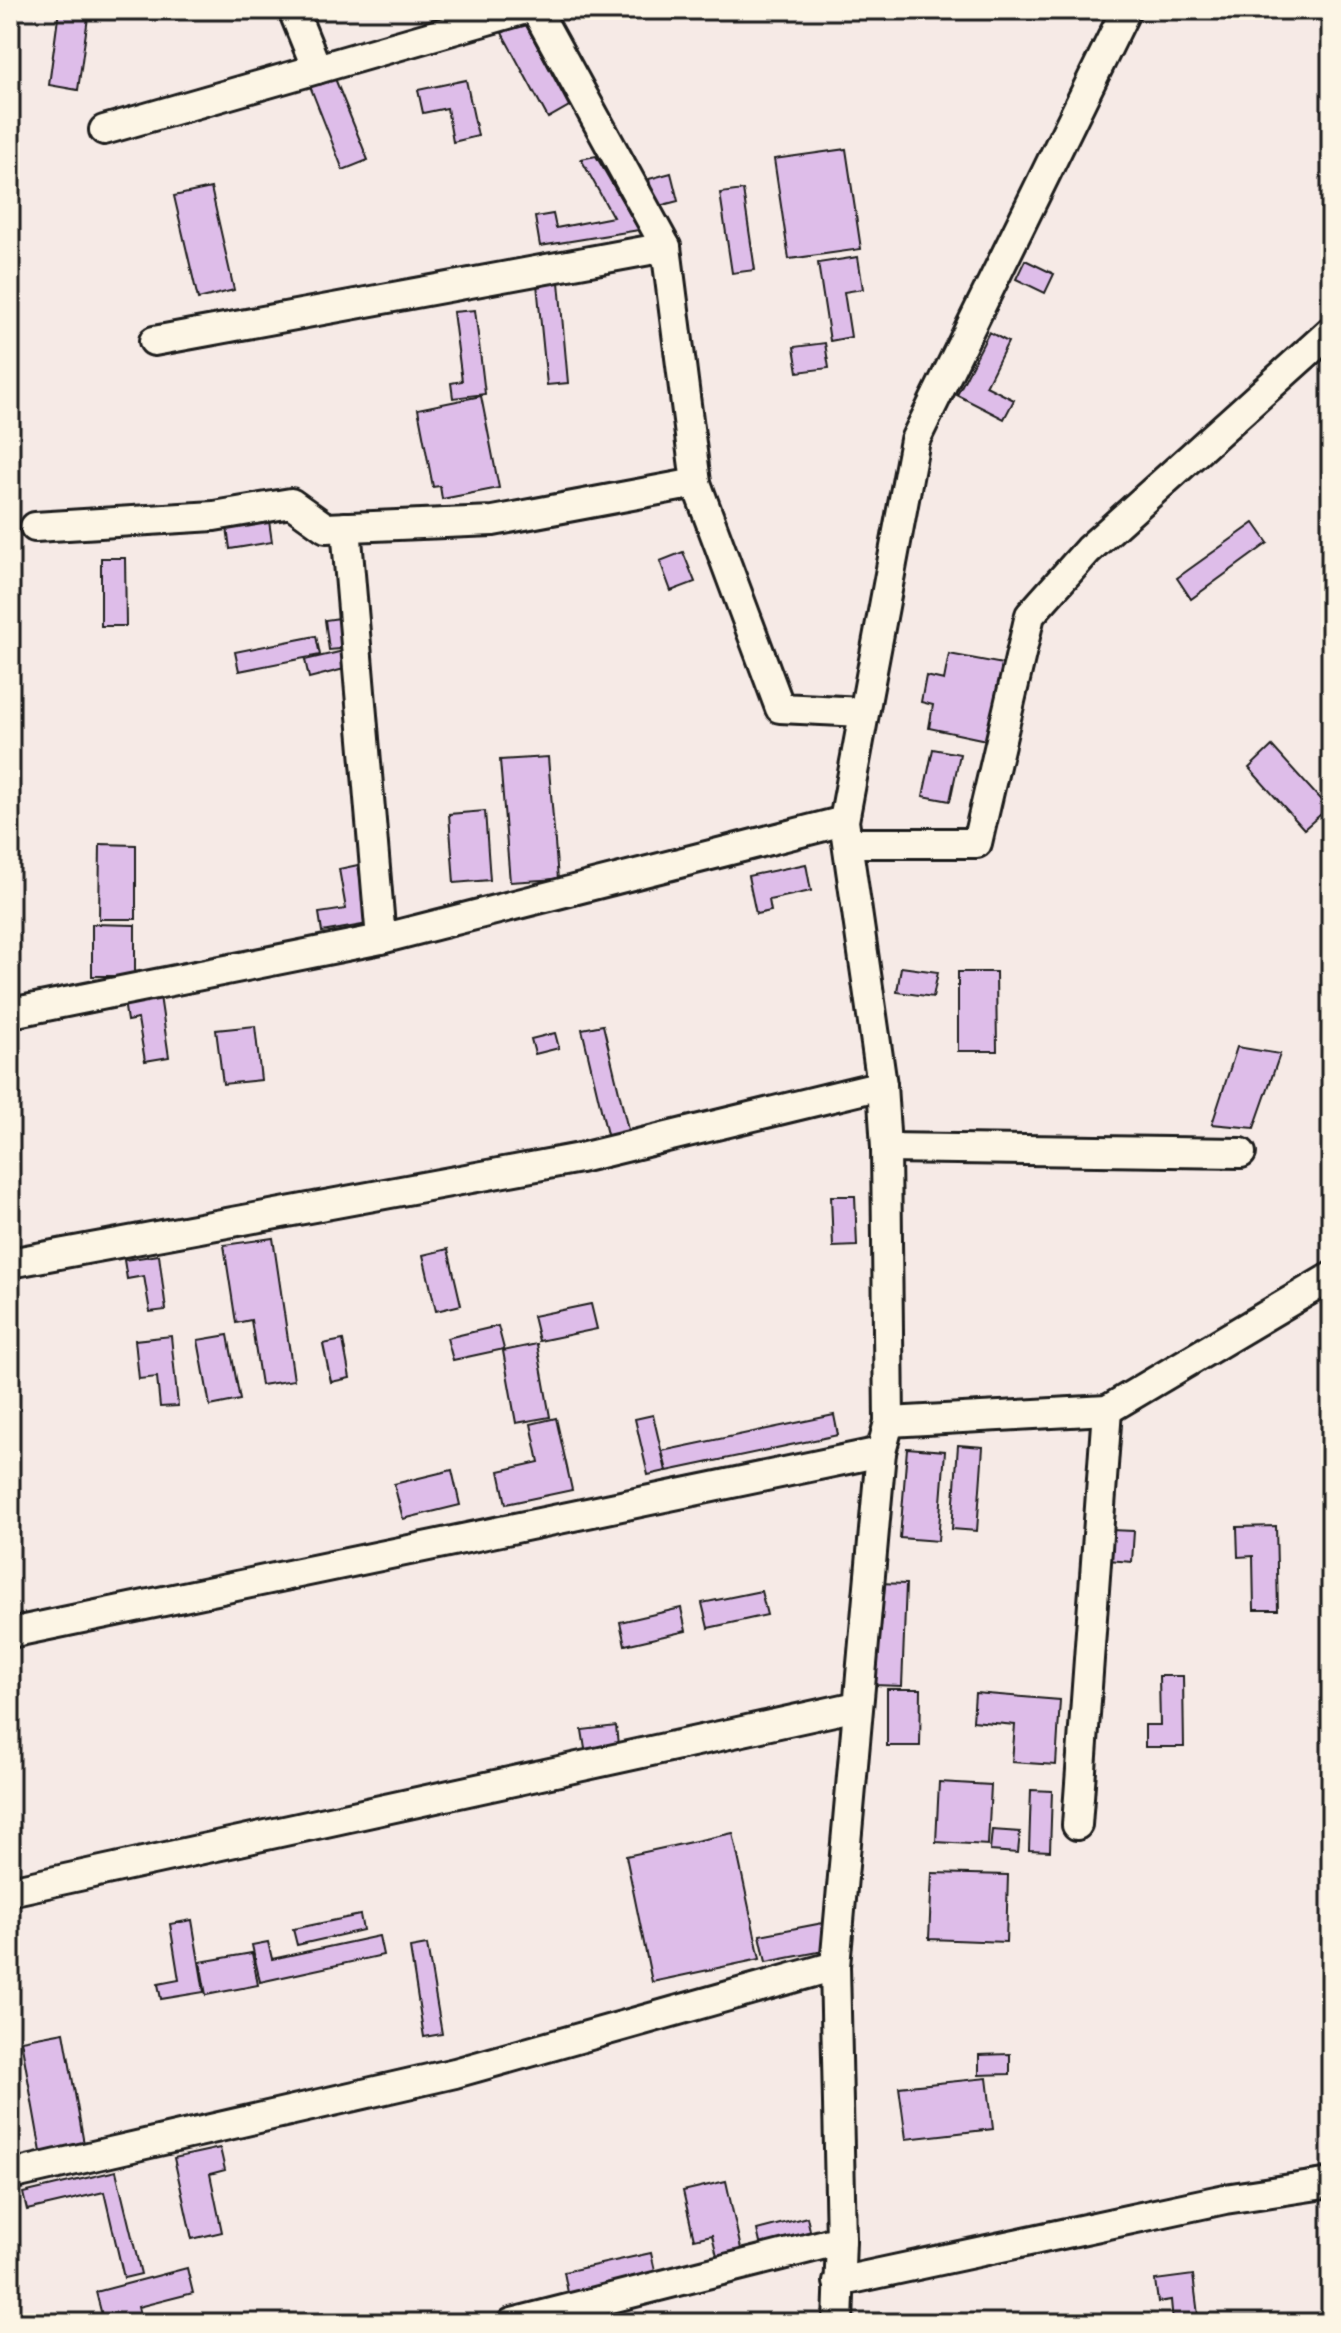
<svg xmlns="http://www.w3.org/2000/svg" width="1341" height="2333" viewBox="0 0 1341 2333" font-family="Delius,sans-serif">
	<rect width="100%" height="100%" fill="#f6eae6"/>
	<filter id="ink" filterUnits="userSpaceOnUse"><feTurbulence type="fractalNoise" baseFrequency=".0125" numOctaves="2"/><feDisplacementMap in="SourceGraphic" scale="16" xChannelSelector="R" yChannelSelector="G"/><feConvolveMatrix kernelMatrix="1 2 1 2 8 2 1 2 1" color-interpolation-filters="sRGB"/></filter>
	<g filter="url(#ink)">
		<!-- building -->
		<g fill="#debde9" stroke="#1c1c1c" stroke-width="2">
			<path d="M 59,10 L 89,10 L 78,90 L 49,85 Z"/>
			<path d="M 524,21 L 569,106 L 548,118 L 502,33 Z"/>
			<path d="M 334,76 L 368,160 L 343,170 L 310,86 Z"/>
			<path d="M 466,80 L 478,136 L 453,142 L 447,108 L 423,113 L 418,90 Z"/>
			<path d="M 846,149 L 861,249 L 789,259 L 774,159 Z"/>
			<path d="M 596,156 L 639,230 L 540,246 L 535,217 L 553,214 L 556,228 L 613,217 L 581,159 Z"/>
			<path d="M 671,173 L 678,201 L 655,207 L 649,179 Z"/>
			<path d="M 211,188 L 234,290 L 198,299 L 174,196 Z"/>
			<path d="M 743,190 L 755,270 L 732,273 L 720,193 Z"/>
			<path d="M 858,257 L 863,289 L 844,292 L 851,337 L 830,341 L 818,263 Z"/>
			<path d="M 1025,260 L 1054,274 L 1045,293 L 1016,279 Z"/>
			<path d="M 559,282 L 568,383 L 547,385 L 537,284 Z"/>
			<path d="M 475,310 L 485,394 L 453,398 L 451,383 L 462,381 L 453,312 Z"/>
			<path d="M 989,332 L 1008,342 L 986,386 L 1014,400 L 1004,419 L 957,395 Z"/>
			<path d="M 825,343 L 829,368 L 798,372 L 794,347 Z"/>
			<path d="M 481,396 L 499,488 L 442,499 L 440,486 L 433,487 L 418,409 Z"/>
			<path d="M 269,521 L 272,542 L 230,549 L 227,527 Z"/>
			<path d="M 1254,523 L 1268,543 L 1191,599 L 1177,578 Z"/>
			<path d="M 683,552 L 695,582 L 671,591 L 660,561 Z"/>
			<path d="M 101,558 L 125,558 L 126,626 L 101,626 Z"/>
			<path d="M 1331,562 L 1331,581 L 1323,567 Z"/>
			<path d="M 347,617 L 351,648 L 329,650 L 325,620 Z"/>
			<path d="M 316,636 L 320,655 L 239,671 L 235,652 Z"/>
			<path d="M 352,649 L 356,666 L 309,678 L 305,660 Z"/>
			<path d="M 949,654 L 1003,664 L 986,740 L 929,728 L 933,705 L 921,702 L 926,676 L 944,680 Z"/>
			<path d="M 1272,746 L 1328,808 L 1304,829 L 1249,768 Z"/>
			<path d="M 933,749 L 960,754 L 950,801 L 923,796 Z"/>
			<path d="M 548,757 L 558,879 L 510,882 L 500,760 Z"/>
			<path d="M 485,811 L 490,880 L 454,883 L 449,814 Z"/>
			<path d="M 100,844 L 136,845 L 136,919 L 99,919 Z"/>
			<path d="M 806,864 L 811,891 L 769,900 L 771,911 L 756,914 L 748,876 Z"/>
			<path d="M 358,865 L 368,924 L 322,932 L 319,913 L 346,909 L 339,869 Z"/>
			<path d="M 92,924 L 135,925 L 135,976 L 92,976 Z"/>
			<path d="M 901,967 L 938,972 L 933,997 L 897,992 Z"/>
			<path d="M 958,972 L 996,972 L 997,1051 L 958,1051 Z"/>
			<path d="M 160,996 L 169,1057 L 145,1061 L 138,1019 L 127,1021 L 124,1001 Z"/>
			<path d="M 603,1025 L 630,1138 L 609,1143 L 582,1029 Z"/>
			<path d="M 255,1026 L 261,1080 L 223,1084 L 216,1030 Z"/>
			<path d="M 555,1033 L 559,1048 L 535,1054 L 531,1039 Z"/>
			<path d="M 1237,1047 L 1280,1054 L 1254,1128 L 1212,1124 Z"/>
			<path d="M 831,1196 L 855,1196 L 857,1246 L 833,1247 Z"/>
			<path d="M 273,1238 L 294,1380 L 261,1385 L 251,1320 L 236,1323 L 224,1245 Z"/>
			<path d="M 448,1249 L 461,1305 L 436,1311 L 423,1255 Z"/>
			<path d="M 159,1255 L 166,1310 L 150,1312 L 144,1276 L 127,1279 L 124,1260 Z"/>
			<path d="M 591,1304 L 597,1329 L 539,1341 L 533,1316 Z"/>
			<path d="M 498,1326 L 504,1349 L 453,1360 L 447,1338 Z"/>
			<path d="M 228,1335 L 240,1400 L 210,1406 L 198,1340 Z"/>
			<path d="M 171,1336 L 178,1406 L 160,1407 L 157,1377 L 139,1379 L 135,1340 Z"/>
			<path d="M 343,1340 L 350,1378 L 331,1382 L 323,1344 Z"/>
			<path d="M 537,1344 L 550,1417 L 516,1423 L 503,1351 Z"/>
			<path d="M 653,1415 L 666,1471 L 648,1475 L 635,1419 Z"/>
			<path d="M 834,1415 L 838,1435 L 667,1471 L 662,1451 Z"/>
			<path d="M 556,1418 L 572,1490 L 506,1504 L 499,1471 L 539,1462 L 531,1424 Z"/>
			<path d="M 958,1445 L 983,1447 L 977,1531 L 952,1529 Z"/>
			<path d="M 907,1448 L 945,1451 L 938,1541 L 900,1538 Z"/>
			<path d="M 452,1470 L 460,1505 L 403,1519 L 394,1484 Z"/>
			<path d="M 1276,1526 L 1278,1610 L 1254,1610 L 1253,1556 L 1238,1557 L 1237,1527 Z"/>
			<path d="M 1110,1530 L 1134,1531 L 1132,1562 L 1108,1560 Z"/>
			<path d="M 877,1583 L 906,1584 L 902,1686 L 873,1685 Z"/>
			<path d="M 761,1591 L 767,1615 L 708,1628 L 702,1603 Z"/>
			<path d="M 681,1608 L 686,1631 L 625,1645 L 620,1622 Z"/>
			<path d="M 1159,1676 L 1183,1676 L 1184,1747 L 1145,1747 L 1145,1725 L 1160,1725 Z"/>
			<path d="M 887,1689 L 921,1689 L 920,1746 L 887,1746 Z"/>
			<path d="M 975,1693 L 1060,1700 L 1056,1765 L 1012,1762 L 1015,1725 L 973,1721 Z"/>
			<path d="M 616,1726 L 618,1745 L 585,1749 L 582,1730 Z"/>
			<path d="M 939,1782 L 991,1785 L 988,1845 L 936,1842 Z"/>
			<path d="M 1031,1790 L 1052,1791 L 1050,1851 L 1029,1850 Z"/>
			<path d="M 992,1830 L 1020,1832 L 1018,1853 L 990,1851 Z"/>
			<path d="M 733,1833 L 760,1959 L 652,1982 L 626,1856 Z"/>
			<path d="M 932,1873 L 1008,1875 L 1006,1942 L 929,1939 Z"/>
			<path d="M 360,1915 L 363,1930 L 297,1945 L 293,1929 Z"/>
			<path d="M 192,1920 L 204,1992 L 161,1999 L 158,1984 L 179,1980 L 170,1924 Z"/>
			<path d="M 823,1923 L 829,1950 L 766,1962 L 760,1935 Z"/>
			<path d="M 379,1936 L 383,1955 L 260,1982 L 252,1945 L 268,1942 L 272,1959 Z"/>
			<path d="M 427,1945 L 442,2034 L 424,2037 L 410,1948 Z"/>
			<path d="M 252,1953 L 258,1985 L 206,1995 L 200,1962 Z"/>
			<path d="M 64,2032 L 84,2144 L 41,2152 L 21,2040 Z"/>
			<path d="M 1010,2054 L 1010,2074 L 979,2075 L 979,2055 Z"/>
			<path d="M 987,2078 L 993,2129 L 906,2139 L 899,2087 Z"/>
			<path d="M 220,2148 L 225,2170 L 210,2174 L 222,2232 L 192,2239 L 174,2158 Z"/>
			<path d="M 116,2171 L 141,2274 L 124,2278 L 104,2192 L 27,2210 L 23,2193 Z"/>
			<path d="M 726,2181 L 743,2258 L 719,2264 L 712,2235 L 694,2239 L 683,2191 Z"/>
			<path d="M 807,2217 L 812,2239 L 762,2252 L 757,2230 Z"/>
			<path d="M 651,2253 L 657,2280 L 569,2298 L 564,2272 Z"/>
			<path d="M 187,2268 L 193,2293 L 138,2307 L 142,2323 L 104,2323 L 96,2292 Z"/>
			<path d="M 1193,2275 L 1199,2323 L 1173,2323 L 1171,2300 L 1158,2302 L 1155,2280 Z"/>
		</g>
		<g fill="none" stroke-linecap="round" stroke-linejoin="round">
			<!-- minor casing -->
			<g stroke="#1c1c1c" stroke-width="34">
				<g id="minor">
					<path d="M 293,10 L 317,69 L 522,10"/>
					<path d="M 536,10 L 666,247 L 696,483 L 780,708 L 863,712"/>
					<path d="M 104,130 L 317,69"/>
					<path d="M 154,341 L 666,247"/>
					<path d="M 35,527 L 214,516 L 291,503 L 326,528 L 493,521 L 696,483"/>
					<path d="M 346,527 L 381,939"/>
					<path d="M 848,843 L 977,843 L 1030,615 L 1088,550 L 1331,331"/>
					<path d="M 11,1013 L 381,939 L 844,821"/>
					<path d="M 886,1148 L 1241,1153"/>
					<path d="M 10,1263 L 580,1158 L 882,1085"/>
					<path d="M 889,1422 L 1107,1410 L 1331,1277"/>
					<path d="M 10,1633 L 881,1452"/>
					<path d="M 1077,1825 L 1107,1410"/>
					<path d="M 10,1891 L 857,1706"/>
					<path d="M 10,2175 L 455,2073 L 835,1966"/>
					<path d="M 838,2282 L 1225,2199 L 1331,2183"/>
					<path d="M 512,2323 L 841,2240"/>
					<path d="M 838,2323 L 841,2240 L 835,1966 L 881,1452 L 889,1422 L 886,1148 L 882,1085 L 844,821 L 915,440 L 1126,10"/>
				</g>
			</g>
			<!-- minor -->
			<use href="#minor" stroke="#fcf5e5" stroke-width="28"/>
		</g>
	</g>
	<!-- margin -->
	<rect width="1341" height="2333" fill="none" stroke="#fcf5e5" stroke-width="40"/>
	<rect x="20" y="20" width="1301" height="2293" fill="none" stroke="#1c1c1c" stroke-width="3" filter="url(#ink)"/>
</svg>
